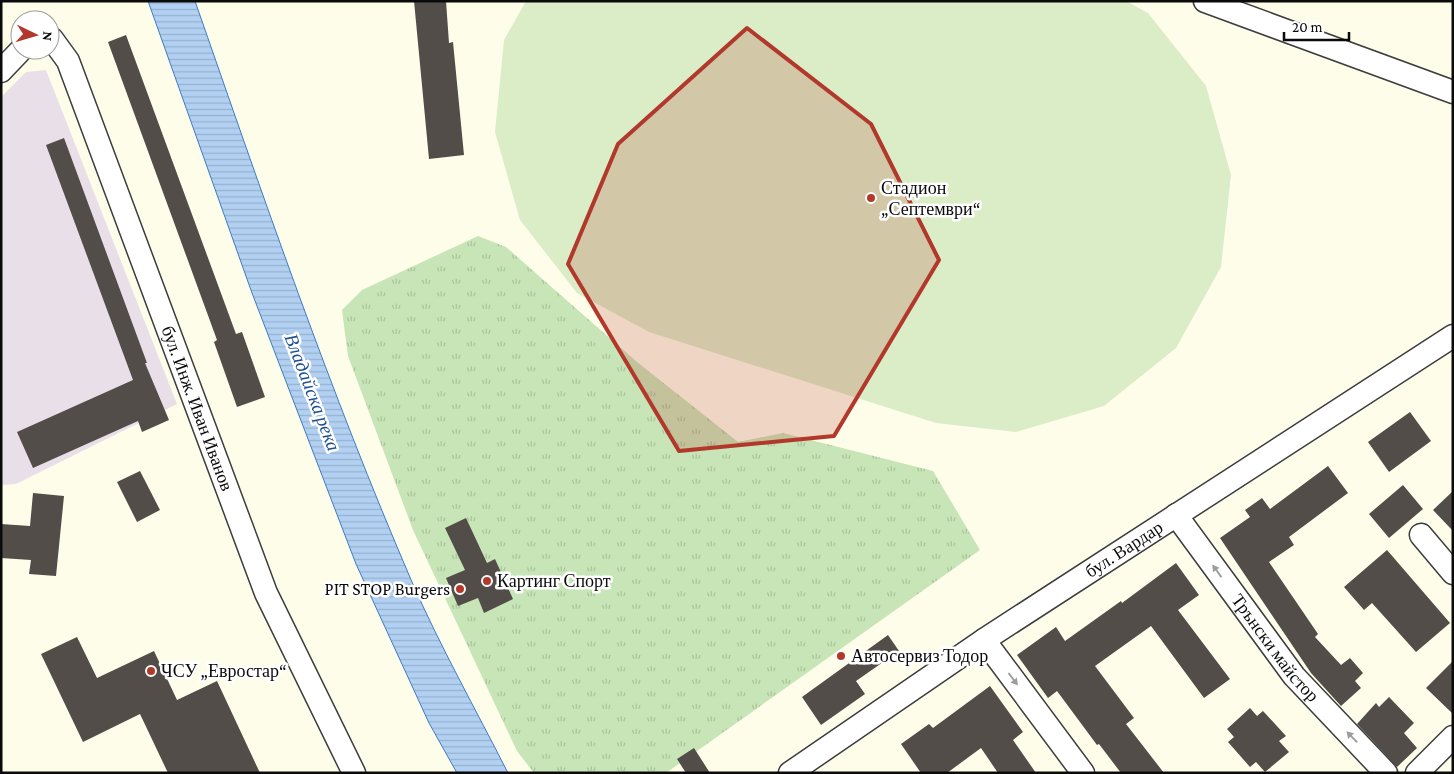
<svg xmlns="http://www.w3.org/2000/svg" width="1454" height="774" viewBox="0 0 1454 774" font-family="'Crimson Pro',serif">
	<defs>
		<pattern id="grass-tufts" width="24" height="20" patternUnits="userSpaceOnUse" patternTransform="scale(1.25)"><rect width="24" height="20" fill="#c7e5b6"/><path d="M3 7l-1-3M5 7V3M7 7l1-3M15 17l-1-3M17 17v-4M19 17l1-3" fill="none" stroke="#aac39b"/></pattern>
		<pattern id="water-rules" width="6" height="5" patternUnits="userSpaceOnUse" patternTransform="scale(1.25)"><rect width="6" height="5" fill="#b1d0f2"/><path d="M0 2.5h6" fill="none" stroke="#97b1ce"/></pattern>
	</defs>
	<rect width="100%" height="100%" fill="#fefde9"/>
	<!-- industrial -->
	<path fill="#e9dfe9" d="M 46,70 L 177,404 L 16,484 L 1,485 L 1,97 L 26,72 Z"/>
	<!-- grass -->
	<path fill="url(#grass-tufts)" d="M 478,236 L 506,247 L 637,362 L 738,442 L 783,433 L 933,471 L 980,550 L 666,773 L 534,773 L 517,751 L 413,530 L 348,356 L 342,310 L 362,290 Z"/>
	<!-- pitch -->
	<path fill="#daedc7" d="M 526,1 L 1126,1 L 1148,13 L 1206,86 L 1231,175 L 1221,267 L 1176,348 L 1104,406 L 1016,432 L 936,423 L 649,332 L 577,293 L 520,220 L 495,132 L 504,40 Z"/>
	<!-- water -->
	<path fill="url(#water-rules)" stroke="#3c7bc5" d="M 148,1 L 195,1 C 263,196 330,392 412,582 C 440,646 476,710 508,773 L 457,773 L 429,723 L 356,564 L 252,293 Z"/>
	<!-- building -->
	<g fill="#524d48">
		<path d="M 414,1 L 446,1 L 449,43 L 453,42 L 464,155 L 429,159 Z"/>
		<path d="M 126,35 L 236,334 L 242,332 L 265,397 L 237,407 L 214,342 L 217,340 L 108,42 Z"/>
		<path d="M 64,138 L 147,363 L 145,363 L 169,420 L 142,432 L 138,421 L 33,468 L 17,432 L 133,380 L 46,145 Z"/>
		<path d="M 1410,412 L 1431,441 L 1389,472 L 1368,442 Z"/>
		<path d="M 1328,466 L 1348,493 L 1289,537 L 1294,545 L 1269,562 L 1318,634 L 1315,637 L 1341,665 L 1350,658 L 1363,673 L 1355,681 L 1361,688 L 1341,706 L 1311,673 L 1220,538 L 1250,517 L 1245,510 L 1262,498 L 1270,509 Z"/>
		<path d="M 140,471 L 160,510 L 137,522 L 117,482 Z"/>
		<path d="M 1403,485 L 1423,509 L 1389,538 L 1369,514 Z"/>
		<path d="M 1453,491 L 1453,531 L 1433,510 Z"/>
		<path d="M 33,493 L 64,496 L 56,576 L 29,574 L 31,560 L 1,558 L 1,524 L 30,526 Z"/>
		<path d="M 466,518 L 487,563 L 495,559 L 513,599 L 484,613 L 478,598 L 458,606 L 446,578 L 465,570 L 445,528 Z"/>
		<path d="M 1387,550 L 1450,623 L 1416,652 L 1372,603 L 1364,610 L 1344,587 Z"/>
		<path d="M 1176,563 L 1199,595 L 1178,610 L 1230,679 L 1204,698 L 1151,626 L 1095,666 L 1134,718 L 1126,724 L 1164,773 L 1121,773 L 1099,744 L 1097,745 L 1057,691 L 1048,698 L 1017,655 L 1056,627 L 1065,641 L 1121,601 L 1122,603 Z"/>
		<path d="M 888,635 L 899,651 L 856,681 L 865,694 L 821,725 L 802,697 Z"/>
		<path d="M 77,637 L 97,678 L 154,651 L 177,700 L 217,681 L 260,773 L 168,773 L 140,714 L 83,742 L 41,654 Z"/>
		<path d="M 1453,661 L 1453,714 L 1426,688 Z"/>
		<path d="M 990,686 L 1023,732 L 1013,740 L 1036,773 L 998,773 L 981,748 L 947,773 L 921,773 L 901,744 L 929,724 L 933,728 Z"/>
		<path d="M 1389,697 L 1414,723 L 1404,733 L 1417,748 L 1397,767 L 1357,724 L 1376,703 L 1379,707 Z"/>
		<path d="M 1250,708 L 1257,716 L 1263,711 L 1286,736 L 1279,741 L 1289,752 L 1265,772 L 1256,762 L 1250,767 L 1228,742 L 1234,737 L 1227,729 Z"/>
		<path d="M 694,748 L 710,773 L 686,773 L 677,759 Z"/>
	</g>
	<g fill="none" stroke-linecap="round" stroke-linejoin="round">
		<!-- minor casing -->
		<g stroke="#3d3d3d" stroke-width="25">
			<g id="minor">
				<path d="M 1205,1 L 1453,92"/>
				<path id="s1" d="M 50,39 L 52,39 L 68,61 L 266,593 L 354,773"/>
				<path d="M 1,71 L 21,50"/>
				<path id="s2" d="M 1176,515 L 1294,676 L 1386,773"/>
				<path d="M 1421,535 L 1453,573"/>
				<path d="M 984,640 L 1083,773"/>
				<path id="s3" d="M 790,773 L 984,640 L 1453,336"/>
				<path d="M 1417,773 L 1453,737"/>
			</g>
		</g>
		<!-- minor -->
		<use href="#minor" stroke="#fff" stroke-width="22"/>
	</g>
	<!-- one-way arrows -->
	<defs><path id="oneway-solid" d="M-6-.8H1V-3.2L6.5 0L1 3.2V.8H-6Z" transform="scale(1.25)"/></defs>
	<g fill="#9d9d9d">
		<use href="#oneway-solid" transform="translate(1217 571) rotate(-126)"/>
		<use href="#oneway-solid" transform="translate(1013 679) rotate(53)"/>
		<use href="#oneway-solid" transform="translate(1352 737) rotate(-134)"/>
	</g>
	<!-- marked area -->
	<path fill="#b2382b" fill-opacity="0.2" stroke="#b2382b" stroke-width="4" stroke-linejoin="round" d="M 747,28 L 871,124 L 939,260 L 834,436 L 679,451 L 568,264 L 618,144 Z"/>
	<!-- markers -->
	<g fill="#b2382b" stroke="#fff" stroke-width="2">
		<circle cx="871" cy="198" r="5"/>
		<circle cx="487" cy="581" r="5"/>
		<circle cx="460" cy="589" r="5"/>
		<circle cx="841" cy="656" r="5"/>
		<circle cx="151" cy="671" r="5"/>
	</g>
	<g text-anchor="middle" stroke-width="5" stroke-linejoin="round" paint-order="stroke">
		<!-- poi labels -->
		<g font-size="18" fill="#0a0a0a" stroke="#fff" text-anchor="start">
			<text x="881" y="194">Стадион<tspan x="881" dy="21">„Септември“</tspan></text>
			<text x="497" y="587">Картинг Спорт</text>
			<text x="450" y="595" text-anchor="end">PIT STOP Burgers</text>
			<text x="851" y="662">Автосервиз Тодор</text>
			<text x="161" y="677">ЧСУ „Евростар“</text>
		</g>
		<!-- street labels -->
		<g font-size="18" fill="#0a0a0a" stroke="#fff">
			<text dy="6" stroke="none"><textPath href="#s1" startOffset="400">бул. Инж. Иван Иванов</textPath></text>
			<text dy="6" stroke="none"><textPath href="#s3" startOffset="402">бул. Вардар</textPath></text>
			<text dy="6" stroke="none"><textPath href="#s2" startOffset="166">Трънски майстор</textPath></text>
		</g>
		<!-- water labels -->
		<g font-size="19" font-style="italic" fill="#1c4e94" stroke="#fff">
			<text transform="translate(313 392) rotate(69)" y="7">Владайска река</text>
		</g>
	</g>
	<!-- border -->
	<rect width="1454" height="774" fill="none" stroke="#0a0a0a" stroke-width="5"/>
	<!-- north arrow -->
	<g transform="translate(35 35) rotate(95)"><circle r="24" fill="#ffffff" stroke="#9d9d9d"/>
	<path d="M0-4L9 19L0 12L-9 19Z" fill="#b2382b"/>
	<text y="-8" font-size="14" font-weight="bold" text-anchor="middle" fill="#0a0a0a">N</text>
	</g>
	<!-- scale -->
	<path d="M1284 32v8h65v-8" fill="none" stroke="#0a0a0a" stroke-width="2.5"/>
	<text x="1292" y="32" font-size="15" fill="#0a0a0a" stroke="#ffffff" stroke-width="4" paint-order="stroke">20 m</text>
</svg>
